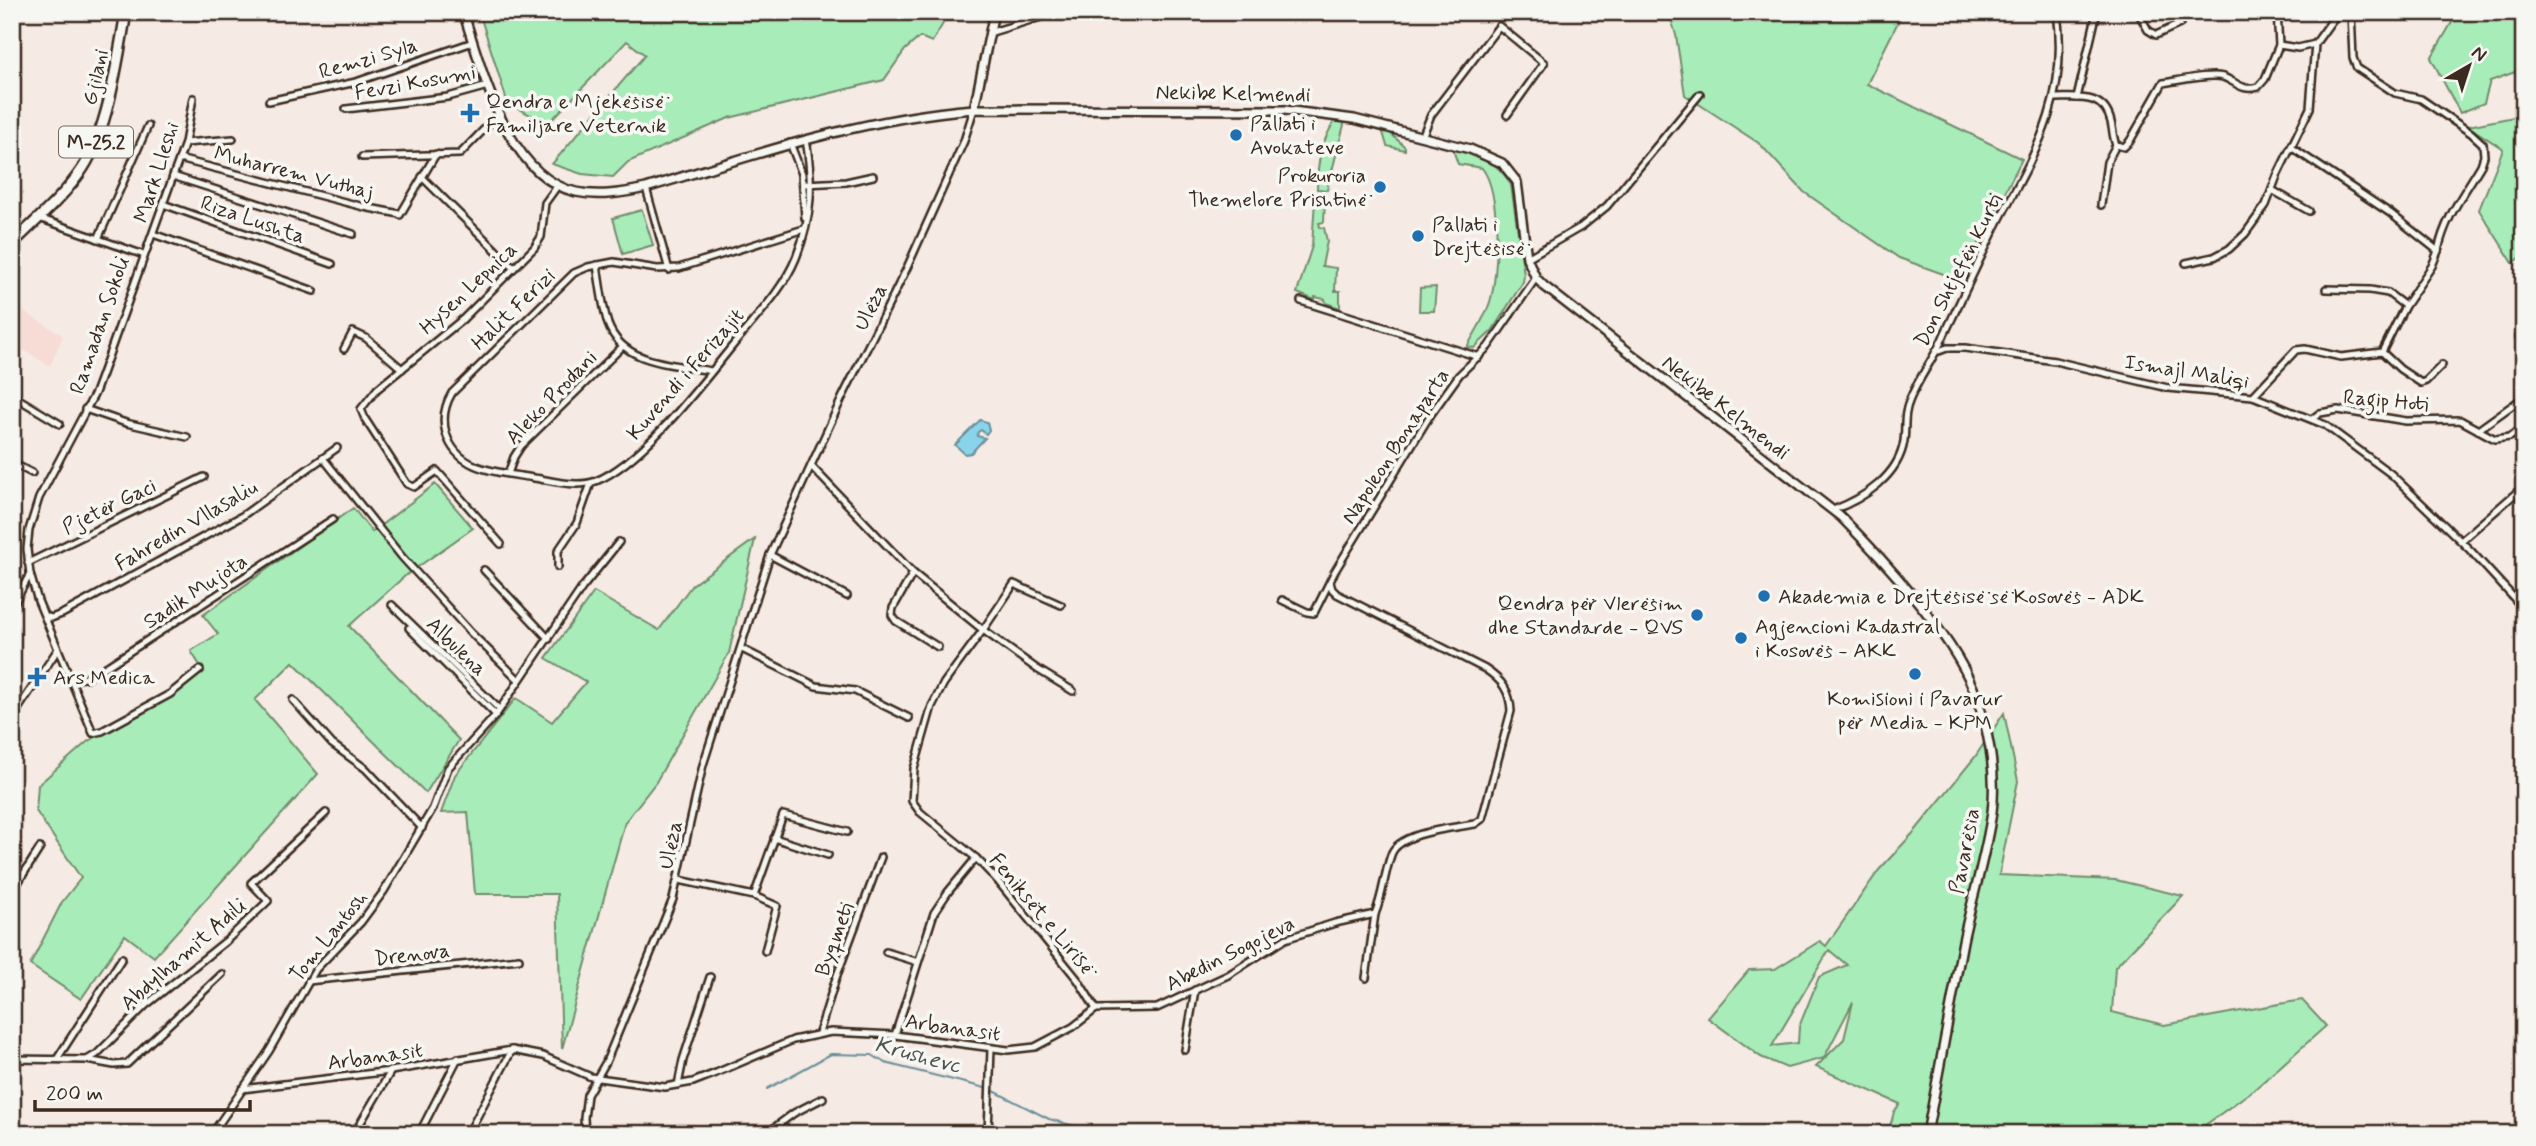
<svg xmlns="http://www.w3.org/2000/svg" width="2536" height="1146" viewBox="0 0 2536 1146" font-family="Mynerve,sans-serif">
	<rect width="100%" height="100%" fill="#f6eae4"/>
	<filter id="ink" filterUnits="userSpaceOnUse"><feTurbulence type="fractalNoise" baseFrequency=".0143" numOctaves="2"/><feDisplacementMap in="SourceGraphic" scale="14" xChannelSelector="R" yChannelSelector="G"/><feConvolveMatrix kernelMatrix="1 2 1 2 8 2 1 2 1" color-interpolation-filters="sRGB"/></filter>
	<g filter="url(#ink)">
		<!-- built -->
		<path fill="#f6dcd4" d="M 12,304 L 63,336 L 50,366 L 12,343 Z"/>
		<!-- green -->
		<g fill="#a8edb9" stroke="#728c6c" stroke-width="2" fill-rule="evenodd">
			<path d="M 479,12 L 877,12 L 881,18 L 950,12 L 932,42 L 920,37 L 905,50 L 884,80 L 729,118 L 628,162 L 613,177 L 582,174 L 552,164 L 645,55 L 627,41 L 545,127 L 531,115 L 508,104 Z"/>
			<path d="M 1669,12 L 1903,12 L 1867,84 L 2022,159 L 1960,280 L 1899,258 L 1804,192 L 1760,144 L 1685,95 L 1676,35 Z"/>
			<path d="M 2458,12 L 2524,12 L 2524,76 L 2518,71 L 2490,81 L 2484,103 L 2460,113 L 2431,58 Z"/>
			<path d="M 2524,115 L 2524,255 L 2513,263 L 2479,210 L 2503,149 L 2468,126 Z"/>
			<path d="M 1336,119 L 1345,121 L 1327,190 L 1317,189 C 1317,164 1321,141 1336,119 Z"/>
			<path d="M 1382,129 L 1387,130 L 1405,147 L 1405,150 L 1387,146 Z"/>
			<path d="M 1452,147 C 1477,154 1498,160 1511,185 L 1524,275 L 1523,282 L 1492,331 L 1474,348 L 1467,347 C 1475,332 1485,318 1490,302 C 1499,273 1501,192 1482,168 L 1458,164 Z"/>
			<path d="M 1315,200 L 1325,200 L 1324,222 L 1319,223 L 1320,227 L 1324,228 L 1327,241 L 1322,266 L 1336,268 L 1335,291 L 1340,291 L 1340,308 L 1326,303 L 1325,299 L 1315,297 L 1315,300 L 1297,293 L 1312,246 Z"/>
			<path d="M 642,210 L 653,245 L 623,254 L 613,218 Z"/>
			<path d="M 1436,287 L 1434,311 L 1419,311 L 1420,288 Z"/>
			<path d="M 435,484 L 473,528 L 405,576 L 349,626 L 459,740 L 426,793 L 293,662 L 255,700 L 318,774 L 154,957 L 125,935 L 81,999 L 30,965 L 62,902 L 81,878 L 36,811 L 38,785 L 87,742 L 204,672 L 191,651 L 218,634 L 203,615 L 353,508 L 372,532 Z"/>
			<path d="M 755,539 L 729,653 L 656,782 L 625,822 L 562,1049 L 557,894 L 475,894 L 468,812 L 441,813 L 455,775 L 516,698 L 552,722 L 586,682 L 546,658 L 594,592 L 659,630 L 692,585 Z"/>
			<path d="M 2004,713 L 2018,781 L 1999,875 L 2116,880 L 2183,896 L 2115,967 L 2112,1012 L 2164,1025 L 2302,1000 L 2326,1026 L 2256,1088 L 2193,1134 L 1888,1134 L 1894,1112 L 1900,1104 L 1816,1067 L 1844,1039 L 1853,1002 L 1824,1058 L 1787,1068 L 1761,1057 L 1708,1018 L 1749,970 L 1775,969 L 1820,941 L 1826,946 L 1879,870 L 1915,831 L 1975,757 ZM 1829,950 L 1847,965 L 1819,977 L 1799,1027 L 1798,1043 L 1772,1046 Z"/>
		</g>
		<!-- water -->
		<path fill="#8ad4eb" stroke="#6a9099" stroke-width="2" d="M 980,420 L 987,422 L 989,430 L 986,434 L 981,430 L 978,432 L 977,436 L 985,438 L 971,453 L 965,454 L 955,445 Z"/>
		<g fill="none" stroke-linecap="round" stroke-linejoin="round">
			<!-- stream -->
			<g stroke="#6a9099" stroke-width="2">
				<path d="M 767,1089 L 831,1054 L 872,1055 L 885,1063 L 985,1088"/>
				<path d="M 994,1091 L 1049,1119 L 1104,1134"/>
			</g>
			<!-- minor casing -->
			<g stroke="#3b2a1e" stroke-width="10">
				<g id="minor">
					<path d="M 2138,12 L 2148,30 L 2156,35 L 2180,24 L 2182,12"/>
					<path d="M 2351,12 L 2353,58 L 2357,68 L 2395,93 L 2421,99 L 2471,133 L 2483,144 L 2484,156 L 2481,165 C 2464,194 2445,217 2438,251"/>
					<path d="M 179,15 L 188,12"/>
					<path d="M 992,32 L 1057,12"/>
					<path d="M 2279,45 L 2298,48 L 2315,44 L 2338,12"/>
					<path d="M 193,98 L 185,143 L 102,374 L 95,393 L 39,498 L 29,530 L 27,549 L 30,574 L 38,601 L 93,733 L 102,731 L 170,694 L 200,670"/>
					<path d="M 2054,98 C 2079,98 2104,93 2111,122 C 2113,130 2113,138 2116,145 L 2107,162 L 2101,205"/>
					<path d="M 2077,98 L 2097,12"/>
					<path d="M 269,101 L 356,82 L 473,42"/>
					<path d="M 346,109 L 448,97 L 488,86"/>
					<path d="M 1422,137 L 1431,115 L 1499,26 L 1544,63 L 1507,115"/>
					<path d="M 185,143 L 233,139"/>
					<path d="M 790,143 L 802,174 L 805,218"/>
					<path d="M 2116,145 L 2124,147 L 2130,141 L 2163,83 C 2178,81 2210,73 2223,77 C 2237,82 2242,92 2258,87 L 2265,79 L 2279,45 L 2277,12"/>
					<path d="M 362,157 L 460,154 L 499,114"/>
					<path d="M 179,159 L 364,207 L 400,214"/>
					<path d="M 173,176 L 353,234"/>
					<path d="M 422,177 L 514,268"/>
					<path d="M 804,184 L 846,182 L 873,176"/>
					<path d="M 646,188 L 669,270"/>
					<path d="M 2272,190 L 2309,211"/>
					<path d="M 163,204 L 332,264"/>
					<path d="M 400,215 L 436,154"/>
					<path d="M 39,218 L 144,255"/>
					<path d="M 804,229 L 679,268 L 657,269 L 614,262 L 588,267 L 574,273 L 452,393 C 445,405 442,419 446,433 C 457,472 500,472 534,478 C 554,481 577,488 596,481 C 643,462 702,383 734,344 C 756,317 783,290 796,258 C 813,215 813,183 806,139"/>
					<path d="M 153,234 L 314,291"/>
					<path d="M 98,239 L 148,126"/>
					<path d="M 1527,258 L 1581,227 L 1607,206 L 1700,94"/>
					<path d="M 2186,263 L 2214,257 L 2229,249 L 2245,234 L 2266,205 L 2277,176 L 2310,108 L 2315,44"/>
					<path d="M 597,265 C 600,284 602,305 608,324 C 623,365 675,364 711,371"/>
					<path d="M 2326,289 L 2370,290 L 2388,293 L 2405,306"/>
					<path d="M 1301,301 L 1479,357"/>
					<path d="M 2519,337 L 2524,341"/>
					<path d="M 344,349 L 353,332 L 366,338 L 402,369"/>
					<path d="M 1939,351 L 1947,348 L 1965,348 L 2055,361 L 2168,388 L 2253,396 L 2325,425 L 2391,474 L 2470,550 L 2524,609"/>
					<path d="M 2382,352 L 2400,369 L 2421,383 L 2426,381 L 2442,365"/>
					<path d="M 12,395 L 60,424"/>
					<path d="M 2253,396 L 2296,350 L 2305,349 L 2341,357 L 2382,352 L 2405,306 L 2432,266 L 2438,251 L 2390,213 L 2291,147"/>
					<path d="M 85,409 L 126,423 L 187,437"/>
					<path d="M 2312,419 L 2320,413 L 2338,410 L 2406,421 L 2460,420 L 2495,439 L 2510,437 L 2524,427"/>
					<path d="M 2478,430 L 2524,397"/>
					<path d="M 323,458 L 402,557 L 471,633 L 519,680"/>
					<path d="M 12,463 L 32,473"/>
					<path d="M 811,466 L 913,573 L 983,630 L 944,683 L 932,706 L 914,769 L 912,801 L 920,812 L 976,858 L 997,880 L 1078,980 L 1096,1009"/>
					<path d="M 508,474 L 514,457 L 521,446 L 623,346"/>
					<path d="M 1833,510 C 1863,499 1899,476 1904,441 C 1906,425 1903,415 1910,399 C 1920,375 1936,356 1945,333 C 1965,292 1983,251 2004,211 C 2041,143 2068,93 2057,12"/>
					<path d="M 2461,541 L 2524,486"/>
					<path d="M 501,544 L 437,471 L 414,487 L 407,484 L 365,419 L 361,409 L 377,389 L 463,319 L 534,248 L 541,237 L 545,203 L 558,185"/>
					<path d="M 770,555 L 847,596"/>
					<path d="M 28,563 L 204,477"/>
					<path d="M 558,567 L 558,551 L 577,523 L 591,483"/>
					<path d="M 484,570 L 549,639"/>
					<path d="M 913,573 L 893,608 L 892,615 L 896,621 L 938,647"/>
					<path d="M 1282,600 L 1307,612 L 1314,613 L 1335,571 L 1429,417 L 1459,375 L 1488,347 L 1536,278"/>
					<path d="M 392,605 L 499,709"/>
					<path d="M 1061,605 L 1014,584 L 983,630 L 1037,669 L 1073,691"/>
					<path d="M 12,607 L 30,574"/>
					<path d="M 46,616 L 51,618 L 62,614 L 242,516 L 337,448"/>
					<path d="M 409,628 L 496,715"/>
					<path d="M 742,649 L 816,686 L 855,691 L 909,718"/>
					<path d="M 71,679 L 86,678 L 109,665 L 333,519"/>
					<path d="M 293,700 L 332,744 L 366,769 L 422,828"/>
					<path d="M 12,718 L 58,649"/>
					<path d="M 774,838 L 828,855"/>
					<path d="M 679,880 L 754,896 L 783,815 L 847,832"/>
					<path d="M 12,892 L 40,848"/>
					<path d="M 754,896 L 777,906 L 765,951"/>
					<path d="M 886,952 L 918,962"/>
					<path d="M 1366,978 L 1375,914"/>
					<path d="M 308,981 L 519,959"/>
					<path d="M 1096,1009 L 1157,1008 L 1228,975 L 1285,939 L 1335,923 L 1375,914 C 1383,895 1384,875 1391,855 C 1398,832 1453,828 1475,824 L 1482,819 L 1511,711 C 1510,691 1502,680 1485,669 L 1337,594 L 1332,589 L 1330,582"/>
					<path d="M 819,1033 L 836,978 L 881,857"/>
					<path d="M 895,1035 L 934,913 L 948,892 L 976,858"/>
					<path d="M 1185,1050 L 1195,990"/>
					<path d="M 12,1059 L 87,1060 L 114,1065 L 127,1064 L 222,974"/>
					<path d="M 57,1059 L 122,958"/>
					<path d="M 87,1060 L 97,1054 L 146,1005 L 226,941 L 268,901 L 251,883 L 326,813"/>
					<path d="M 678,1085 L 683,1060 L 710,977"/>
					<path d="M 242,1089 L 391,1071 L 512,1050 L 543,1056 L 591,1077 L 665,1087 L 693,1082 L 716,1073 L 793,1040 L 831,1032 L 895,1035 L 1008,1050 L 1035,1047 L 1073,1027 L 1096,1009"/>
					<path d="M 767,1133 L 794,1113 L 823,1098"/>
					<path d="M 212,1134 L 269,1051 L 316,969 L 361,922 L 384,891 L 433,808 L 448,768 L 496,715 L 582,588 L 619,542"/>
					<path d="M 354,1134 L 391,1071"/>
					<path d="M 419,1134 L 458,1058"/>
					<path d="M 468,1134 L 512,1050"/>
					<path d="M 585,1134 L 584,1118 L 587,1095 L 606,1062 L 673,899 L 703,765 L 770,555 L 842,398 L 906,270 L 964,141 L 974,109"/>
					<path d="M 988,1134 L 991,1048"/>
				</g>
			</g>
			<!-- tertiary casing -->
			<g stroke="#3b2a1e" stroke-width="12">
				<g id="tertiary">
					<path d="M 463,12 C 483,70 506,176 576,192 C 599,197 623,193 646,188 C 754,155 860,118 974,109 L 1285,110 L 1354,119 L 1470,149 L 1502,163 L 1517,182 L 1527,258 L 1536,278 L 1544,286 L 1841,517 C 1883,559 1950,632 1973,688 C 1988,724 1997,773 1992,812 C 1986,855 1972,898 1963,941 C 1951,1005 1939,1070 1927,1134"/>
					<path d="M 974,109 L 994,12"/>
				</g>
			</g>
			<!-- primary casing -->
			<g stroke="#3b2a1e" stroke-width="14">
				<path id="primary" d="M 12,244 C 36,220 64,197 83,168 C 108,129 118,59 126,12"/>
			</g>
			<!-- minor -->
			<use href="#minor" stroke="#f6f6f2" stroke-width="5"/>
			<!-- tertiary -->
			<use href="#tertiary" stroke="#f6f6f2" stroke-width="7"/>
			<!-- primary -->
			<use href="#primary" stroke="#f6f6f2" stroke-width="9"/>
		</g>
	</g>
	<!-- markers -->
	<g fill="#1f6fb2" stroke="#f6f6f2" stroke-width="2.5">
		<path d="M466.5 102.5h7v7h7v7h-7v7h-7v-7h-7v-7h7z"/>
		<circle cx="1236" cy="135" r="7"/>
		<circle cx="1380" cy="187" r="7"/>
		<circle cx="1418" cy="236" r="7"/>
		<circle cx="1764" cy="596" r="7"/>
		<circle cx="1697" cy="615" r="7"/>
		<circle cx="1741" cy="638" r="7"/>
		<circle cx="1915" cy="674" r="7"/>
		<path d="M33.5 666.5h7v7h7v7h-7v7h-7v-7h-7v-7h7z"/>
	</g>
	<g text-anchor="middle" stroke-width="7" stroke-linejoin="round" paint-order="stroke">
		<!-- shield labels -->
		<rect fill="#f6f6f2" stroke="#73675e" stroke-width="2" x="59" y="126.5" width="74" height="31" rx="5"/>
		<g font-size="19" font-weight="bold" fill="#3b2a1e">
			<text x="96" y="149">M-25.2</text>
		</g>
		<!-- street labels -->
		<g font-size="21" fill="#3b2a1e" stroke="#f6f6f2">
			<text transform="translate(368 58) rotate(-16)" y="7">Remzi Syla</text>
			<text transform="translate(95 77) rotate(-77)" y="7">Gjilani</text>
			<text transform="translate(415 82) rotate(-10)" y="7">Fevzi Kosumi</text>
			<text transform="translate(1233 93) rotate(1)" y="7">Nekibe Kelmendi</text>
			<text transform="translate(156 172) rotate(-72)" y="7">Mark Lleshi</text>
			<text transform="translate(294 172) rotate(14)" y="7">Muharrem Vuthaj</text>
			<text transform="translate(253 219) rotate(19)" y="7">Riza Lushta</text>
			<text transform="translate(1958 270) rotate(-63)" y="7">Don Shtjefën Kurti</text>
			<text transform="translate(468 288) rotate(-43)" y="7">Hysen Lepnica</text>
			<text transform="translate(870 307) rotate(-63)" y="7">Ulëza</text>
			<text transform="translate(513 309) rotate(-44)" y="7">Halit Ferizi</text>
			<text transform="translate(99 325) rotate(-71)" y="7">Ramadan Sokoli</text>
			<text transform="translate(2187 371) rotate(9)" y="7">Ismajl Maliqi</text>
			<text transform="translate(685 374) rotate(-49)" y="7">Kuvendi i Ferizajit</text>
			<text transform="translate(551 397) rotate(-46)" y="7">Aleko Prodani</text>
			<text transform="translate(2386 400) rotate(5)" y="7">Ragip Hoti</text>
			<text transform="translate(1726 407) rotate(38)" y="7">Nekibe Kelmendi</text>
			<text transform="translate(1395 446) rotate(-57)" y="7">Napoleon Bonaparta</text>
			<text transform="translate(109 506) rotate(-26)" y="7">Pjetër Gaci</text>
			<text transform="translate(186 525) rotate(-30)" y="7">Fahredin Vllasaliu</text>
			<text transform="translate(195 591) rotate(-33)" y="7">Sadik Mujota</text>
			<text transform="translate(457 646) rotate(44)" y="7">Albulena</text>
			<text transform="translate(670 845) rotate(-78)" y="7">Ulëza</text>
			<text transform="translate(1964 851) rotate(-79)" y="7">Pavarësia</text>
			<text transform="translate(1042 913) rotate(50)" y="7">Feniksët e Lirisë</text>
			<text transform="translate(328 936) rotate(-51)" y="7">Tom Lantosh</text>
			<text transform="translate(834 939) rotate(-70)" y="7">Byqmeti</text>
			<text transform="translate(1230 953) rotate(-27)" y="7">Abedin Sogojeva</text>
			<text transform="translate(183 954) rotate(-41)" y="7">Abdylhamit Adili</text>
			<text transform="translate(412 954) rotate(-7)" y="7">Drenova</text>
			<text transform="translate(953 1027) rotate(8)" y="7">Arbanasit</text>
			<text transform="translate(375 1056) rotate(-8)" y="7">Arbanasit</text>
		</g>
		<!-- poi labels -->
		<g font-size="21" fill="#3b2a1e" stroke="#f6f6f2" text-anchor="start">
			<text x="486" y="108">Qendra e Mjekësisë<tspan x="486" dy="24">Familjare Veternik</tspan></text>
			<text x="1250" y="130">Pallati i<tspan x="1250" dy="24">Avokateve</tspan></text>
			<text x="1366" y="182" text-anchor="end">Prokuroria<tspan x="1366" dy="24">Themelore Prishtinë</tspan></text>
			<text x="1432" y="231">Pallati i<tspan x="1432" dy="24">Drejtësisë</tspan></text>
			<text x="1778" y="603">Akademia e Drejtësisë së Kosovës - ADK</text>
			<text x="1683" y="610" text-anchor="end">Qendra për Vlerësim<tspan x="1683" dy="24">dhe Standarde - QVS</tspan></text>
			<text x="1755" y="633">Agjencioni Kadastral<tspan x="1755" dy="24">i Kosovës - AKK</tspan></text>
			<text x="53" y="684">Ars Medica</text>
			<text x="1915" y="705" text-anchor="middle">Komisioni i Pavarur<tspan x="1915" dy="24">për Media - KPM</tspan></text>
		</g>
		<!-- water labels -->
		<g font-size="23" font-style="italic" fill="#4f5451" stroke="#f6f6f2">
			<text transform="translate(918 1054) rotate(15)" y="8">Krushevc</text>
		</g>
	</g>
	<!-- margin -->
	<rect width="2536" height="1146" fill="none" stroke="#f6f6f2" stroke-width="42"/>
	<rect x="21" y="21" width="2494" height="1104" fill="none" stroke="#3b2a1e" stroke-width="2.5" filter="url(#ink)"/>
	<!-- north arrow -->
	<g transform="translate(2469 66) rotate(39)" stroke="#f6f6f2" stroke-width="5" paint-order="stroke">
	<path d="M0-5L12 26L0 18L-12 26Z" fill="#3b2a1e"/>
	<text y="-10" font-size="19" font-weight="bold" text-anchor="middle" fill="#3b2a1e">N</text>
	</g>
	<!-- scale -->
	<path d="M35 1100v10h215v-10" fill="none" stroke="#3b2a1e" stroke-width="3.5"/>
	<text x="46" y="1100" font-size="21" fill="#3b2a1e" stroke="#f6f6f2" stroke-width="5" paint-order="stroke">200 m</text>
</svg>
